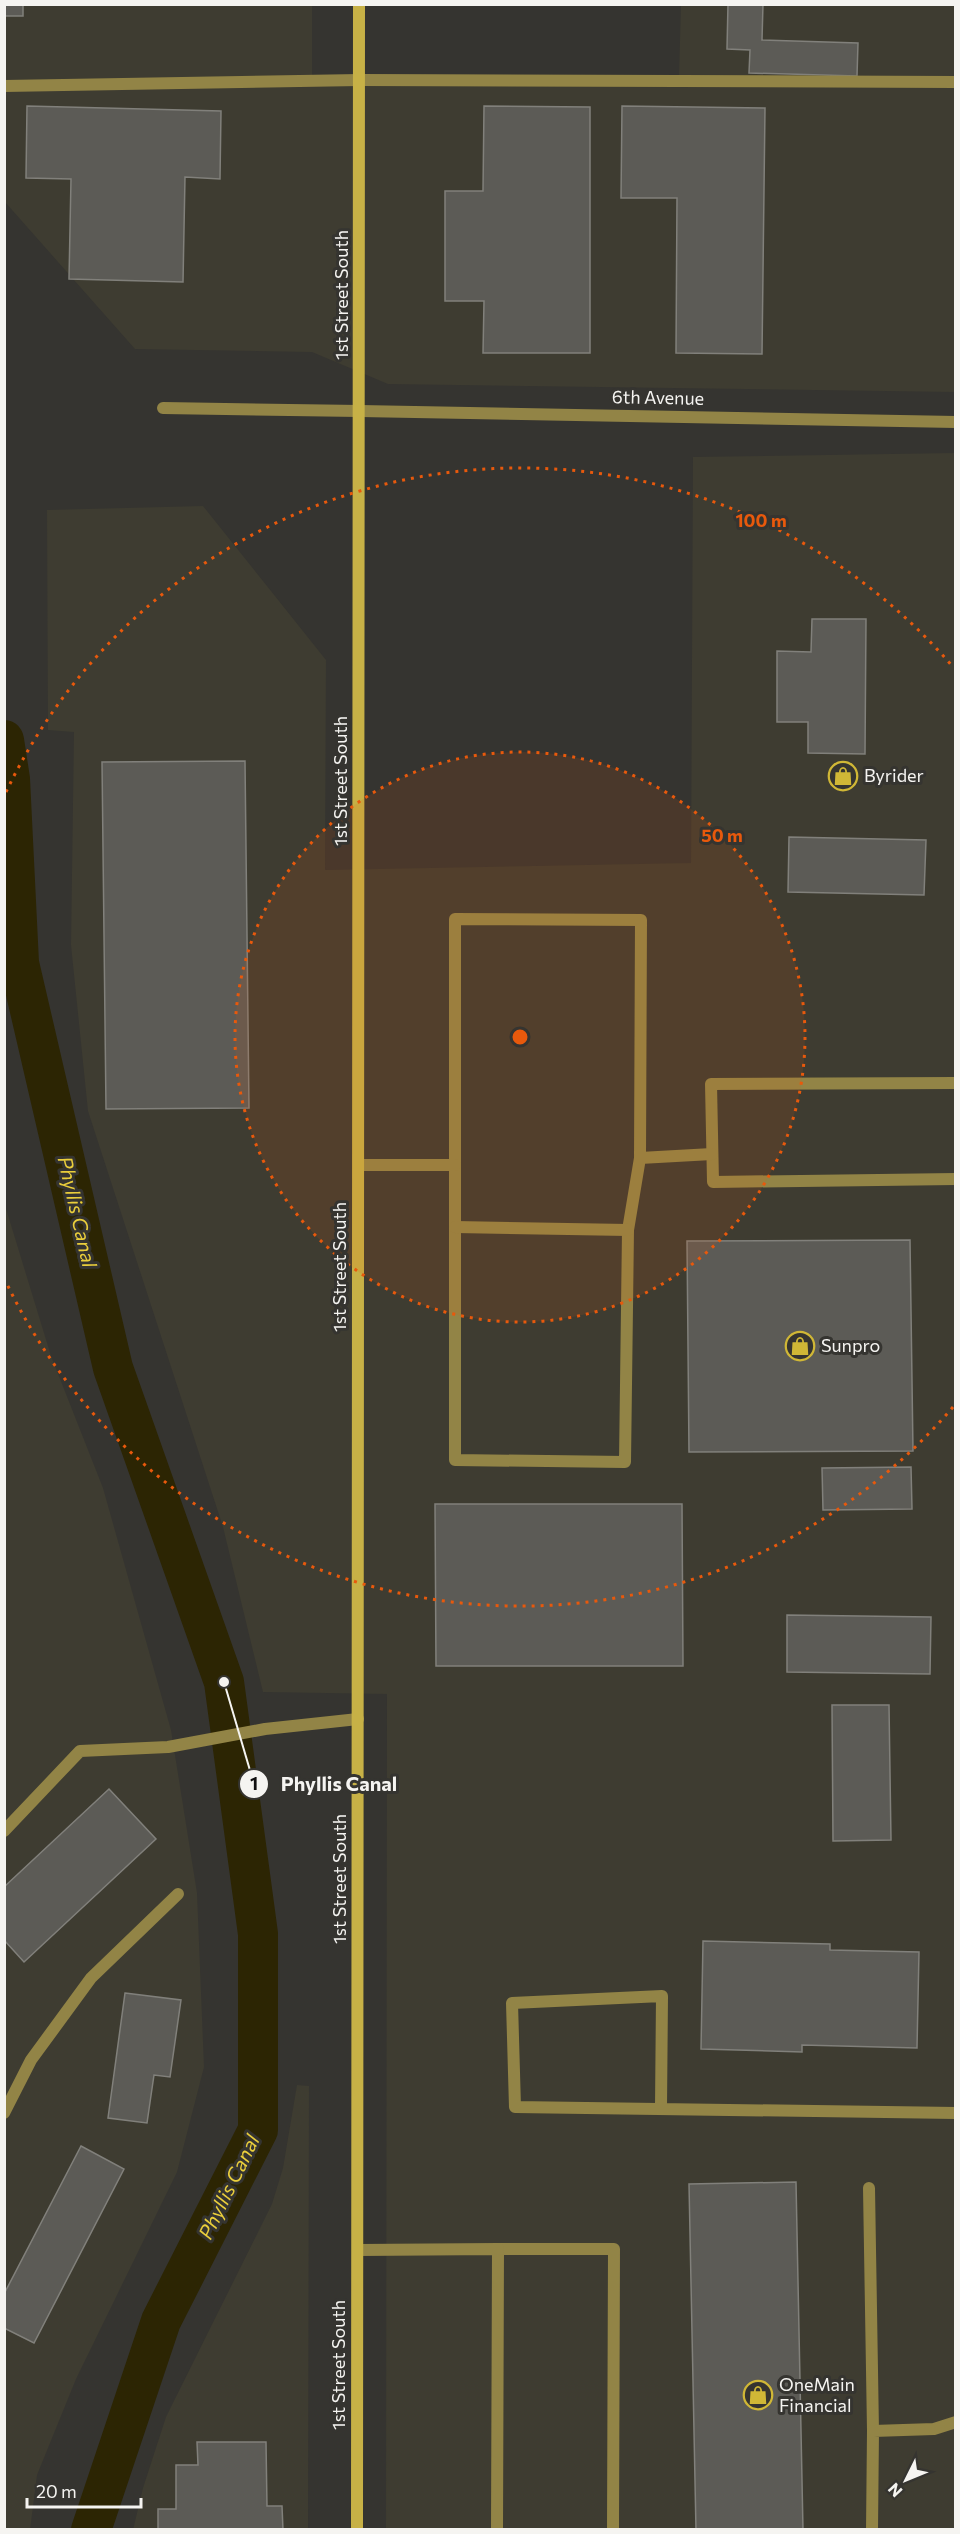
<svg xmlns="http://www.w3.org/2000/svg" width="960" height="2534" viewBox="0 0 960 2534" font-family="Commissioner,sans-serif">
	<rect width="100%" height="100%" fill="#353430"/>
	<!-- built -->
	<g fill="#3e3c31">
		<path d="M 4,5 L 312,5 L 312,77 L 679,77 L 681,5 L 955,5 L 955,392 L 388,384 L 312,352 L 135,349 L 5,202 Z"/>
		<path d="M 955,453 L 955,2529 L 386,2529 L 387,1694 L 263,1692 L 223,1527 L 88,1111 L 71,945 L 74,732 L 48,730 L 47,510 L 203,506 L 326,660 L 325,870 L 691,863 L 693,457 Z"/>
		<path d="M 4,1202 L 51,1356 L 103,1488 L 171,1730 L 197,1893 L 204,2067 L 177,2172 L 76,2379 L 37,2475 L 30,2530 L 4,2529 Z"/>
		<path d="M 297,2085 L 309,2086 L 308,2529 L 133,2530 L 143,2488 L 166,2417 L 272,2204 L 283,2168 Z"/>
	</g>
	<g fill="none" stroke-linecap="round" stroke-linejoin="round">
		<!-- canal -->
		<path stroke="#2c2503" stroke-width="40" d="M 4,740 L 10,779 L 19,963 L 113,1368 L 224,1682 L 258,1934 L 258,2130 L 161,2321 L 91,2530"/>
	</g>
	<!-- building -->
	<g fill="#5c5b56" stroke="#81807b" stroke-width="1.5">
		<rect x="4" y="4" width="19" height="12"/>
		<path d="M 728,4 L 763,4 L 762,40 L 858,43 L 857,76 L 749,73 L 750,50 L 727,49 Z"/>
		<path d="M 27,106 L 221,111 L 220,179 L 185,177 L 183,282 L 69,279 L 71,179 L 26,178 Z"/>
		<path d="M 484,106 L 590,107 L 590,353 L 483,353 L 484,301 L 445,301 L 445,191 L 483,191 Z"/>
		<path d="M 622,106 L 765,108 L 762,354 L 676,353 L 677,198 L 621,198 Z"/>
		<path d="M 812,619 L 866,619 L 865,754 L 808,753 L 808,722 L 777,722 L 777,651 L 811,652 Z"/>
		<path d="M 245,761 L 249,1108 L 106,1109 L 102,762 Z"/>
		<path d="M 789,837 L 926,840 L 924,895 L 788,892 Z"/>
		<path d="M 910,1240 L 913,1451 L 689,1452 L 687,1241 Z"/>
		<path d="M 911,1467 L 912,1509 L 823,1510 L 822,1468 Z"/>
		<path d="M 435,1504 L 682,1504 L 683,1666 L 436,1666 Z"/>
		<path d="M 787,1615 L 931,1617 L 930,1674 L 787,1672 Z"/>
		<path d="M 832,1705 L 889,1705 L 891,1840 L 833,1841 Z"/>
		<path d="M 109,1789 L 156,1839 L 24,1962 L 4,1940 L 4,1887 Z"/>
		<path d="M 703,1941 L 830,1944 L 830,1950 L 919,1952 L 917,2048 L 802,2045 L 802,2052 L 701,2049 Z"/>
		<path d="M 125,1993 L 181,2000 L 170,2077 L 154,2075 L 147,2123 L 108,2118 Z"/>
		<path d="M 81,2146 L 124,2169 L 34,2343 L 4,2328 L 4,2294 Z"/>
		<path d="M 796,2182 L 803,2530 L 696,2530 L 689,2184 Z"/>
		<path d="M 197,2442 L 266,2442 L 267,2506 L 282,2506 L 283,2530 L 158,2530 L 158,2509 L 176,2509 L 176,2465 L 198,2465 Z"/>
	</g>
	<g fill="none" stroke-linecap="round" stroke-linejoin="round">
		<!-- lane -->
		<g stroke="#928446" stroke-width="12">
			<path d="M 4,86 L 360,80 L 956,82"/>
			<path d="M 163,408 L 360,411"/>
			<path d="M 956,1083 L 711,1084 L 713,1182 L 956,1179"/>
			<path d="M 640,1158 L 641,920 L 455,919 L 455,1460 L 625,1462 L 628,1230 L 640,1158 L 712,1154"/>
			<path d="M 359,1165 L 455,1165"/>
			<path d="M 455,1227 L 628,1230"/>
			<path d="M 4,1831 L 80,1751 L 168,1747 L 265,1729 L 358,1719"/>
			<path d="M 661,2108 L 662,1996 L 512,2003 L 515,2107 L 956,2113"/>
			<path d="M 4,2113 L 31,2060 L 91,1978 L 178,1894"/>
			<path d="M 869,2188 L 873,2431"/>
			<path d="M 498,2249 L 614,2249 L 613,2530"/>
			<path d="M 358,2250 L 498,2249 L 497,2530"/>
			<path d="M 872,2530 L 873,2431 L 934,2429 L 956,2422"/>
		</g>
		<!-- street -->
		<path stroke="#928446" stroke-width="12" d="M 360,411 L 956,422"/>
		<!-- secondary -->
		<path stroke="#c7b146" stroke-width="12" d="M 357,2530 L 359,4"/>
	</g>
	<!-- distance rings -->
	<circle cx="520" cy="1037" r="285" fill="#e8590c" fill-opacity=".12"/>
	<g fill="none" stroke="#e8590c" stroke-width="3" stroke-dasharray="3 6">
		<circle cx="520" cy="1037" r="285"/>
		<path d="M953 1407A570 570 0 0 1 6 1282M6 792A570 570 0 0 1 953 667"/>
	</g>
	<!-- icons -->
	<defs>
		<g id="shop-ring" transform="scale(1.5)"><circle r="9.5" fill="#353430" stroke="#d0b736" stroke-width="1.5"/><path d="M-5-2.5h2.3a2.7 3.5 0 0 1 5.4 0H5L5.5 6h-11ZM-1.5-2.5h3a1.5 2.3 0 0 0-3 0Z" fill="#d0b736"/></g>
	</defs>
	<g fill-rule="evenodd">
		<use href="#shop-ring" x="843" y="776"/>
		<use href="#shop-ring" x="800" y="1346"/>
		<use href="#shop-ring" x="758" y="2395"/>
	</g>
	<g text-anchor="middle" stroke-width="6" stroke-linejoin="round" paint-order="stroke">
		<!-- street labels -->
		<g font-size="18" fill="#f5f4f1" stroke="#353430">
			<text transform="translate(342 295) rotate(-90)" y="6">1st Street South</text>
			<text transform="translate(658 398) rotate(1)" y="6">6th Avenue</text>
			<text transform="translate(341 781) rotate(-90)" y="6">1st Street South</text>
			<text transform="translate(340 1267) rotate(-90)" y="6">1st Street South</text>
			<text transform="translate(340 1879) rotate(-90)" y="6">1st Street South</text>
			<text transform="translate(339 2365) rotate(-90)" y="6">1st Street South</text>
		</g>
		<!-- poi labels -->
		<g font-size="18" fill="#f5f4f1" stroke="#353430" text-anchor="start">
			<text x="864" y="782">Byrider</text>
			<text x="821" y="1352">Sunpro</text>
			<text x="779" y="2391">OneMain<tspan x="779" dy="21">Financial</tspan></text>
		</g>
		<!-- water labels -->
		<g font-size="20" font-style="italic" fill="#eace3b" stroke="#353430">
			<text transform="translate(77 1212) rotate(77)" y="7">Phyllis Canal</text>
			<text transform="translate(229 2187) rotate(-64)" y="7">Phyllis Canal</text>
		</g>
	</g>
	<circle cx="520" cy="1037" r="9" fill="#e8590c" stroke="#353430" stroke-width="3"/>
	<g font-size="18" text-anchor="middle" font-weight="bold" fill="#e8590c" stroke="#353430" stroke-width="6" stroke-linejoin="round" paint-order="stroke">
		<text x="761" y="527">100 m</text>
		<text x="722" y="842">50 m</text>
	</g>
	<!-- callouts -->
	<path fill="none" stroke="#f5f4f1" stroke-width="2" d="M224 1682L254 1784"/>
	<g fill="#f5f4f1" stroke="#353430" stroke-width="2">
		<circle cx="224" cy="1682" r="6"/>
		<circle cx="254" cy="1784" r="15"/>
	</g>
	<g font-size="18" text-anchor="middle" font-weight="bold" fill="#111">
		<text x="254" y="1790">1</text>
	</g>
	<g font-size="20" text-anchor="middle" font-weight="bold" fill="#f5f4f1" stroke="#353430" stroke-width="6" stroke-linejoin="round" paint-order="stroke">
		<text x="339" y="1791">Phyllis Canal</text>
	</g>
	<!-- border -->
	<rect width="960" height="2534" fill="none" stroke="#f5f4f1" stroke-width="12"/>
	<!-- north arrow -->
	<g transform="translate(906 2480) rotate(227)" stroke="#353430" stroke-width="4.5" paint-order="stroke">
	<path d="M0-4.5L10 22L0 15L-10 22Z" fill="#f5f4f1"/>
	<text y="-9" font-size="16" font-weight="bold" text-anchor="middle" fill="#f5f4f1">N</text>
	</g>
	<!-- scale -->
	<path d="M27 2498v9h114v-9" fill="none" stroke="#f5f4f1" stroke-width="3"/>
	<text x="36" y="2498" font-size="18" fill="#f5f4f1" stroke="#353430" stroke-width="4.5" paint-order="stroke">20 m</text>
</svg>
